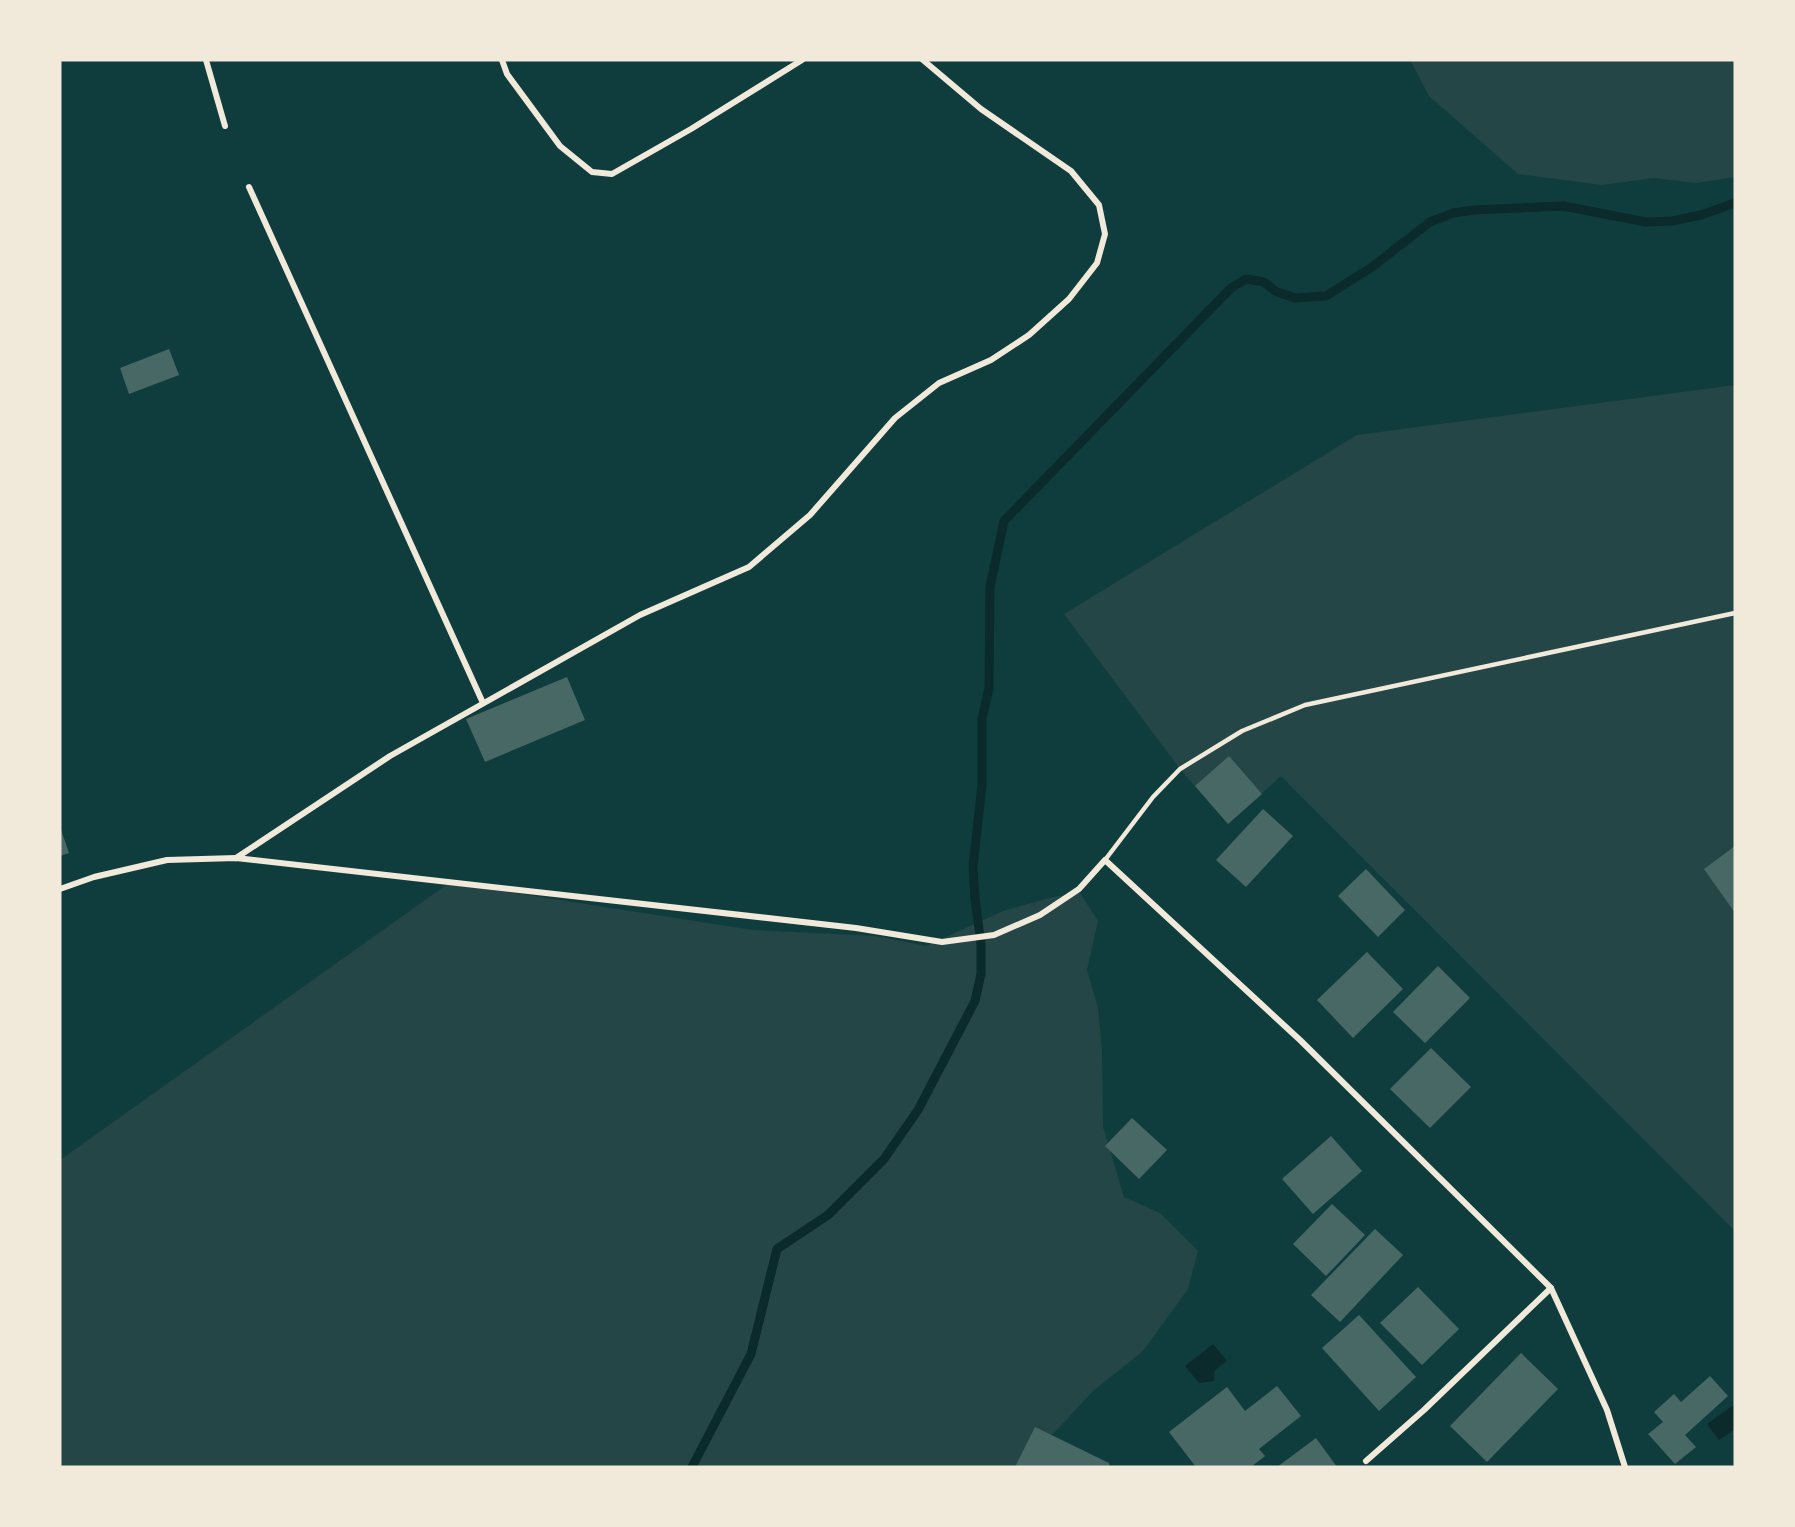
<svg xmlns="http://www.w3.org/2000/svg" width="1795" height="1527" viewBox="0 0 1795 1527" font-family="'Noto Serif',serif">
	<rect width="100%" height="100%" fill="#0f3d3e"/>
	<!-- green -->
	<g fill="#244646">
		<path d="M 1410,60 L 1735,60 L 1735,177 L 1697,183 L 1653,178 L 1602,185 L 1518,174 L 1429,96 Z"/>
		<path d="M 1735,385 L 1735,1231 L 1281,776 L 1228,824 L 1180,769 L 1064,614 L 1357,435 Z"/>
		<path d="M 449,883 L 753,930 L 876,936 L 926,946 L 1003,911 L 1053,897 L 1080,893 L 1098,921 L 1087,970 L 1098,1008 L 1102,1052 L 1103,1127 L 1124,1197 L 1160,1213 L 1198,1251 L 1188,1289 L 1143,1351 L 1093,1391 L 1058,1429 L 1016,1467 L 60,1467 L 60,1160 Z"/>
	</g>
	<!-- water -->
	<g fill="#0a2a2b">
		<path d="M 1213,1344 L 1227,1361 L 1215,1370 L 1214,1381 L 1199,1383 L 1185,1366 Z"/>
		<path d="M 1735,1404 L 1735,1429 L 1719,1440 L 1707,1424 Z"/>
	</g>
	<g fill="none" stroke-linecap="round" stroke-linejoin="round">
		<!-- stream -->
		<path stroke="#0a2a2b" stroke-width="9" d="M 692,1467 L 751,1354 L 777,1249 L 828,1215 L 884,1159 L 918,1110 L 975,1001 L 981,974 L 981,944 L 975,899 L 973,866 L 982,785 L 982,718 L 989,689 L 990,587 L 1004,521 L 1231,288 L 1246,279 L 1264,282 L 1275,291 L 1295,298 L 1326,296 L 1372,267 L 1430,222 L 1453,213 L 1474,210 L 1563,206 L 1646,222 L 1672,221 L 1701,215 L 1735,203"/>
	</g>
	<!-- building -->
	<g fill="#486865">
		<path d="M 169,349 L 179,375 L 129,394 L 120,368 Z"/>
		<path d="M 567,677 L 585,720 L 485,762 L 466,719 Z"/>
		<path d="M 1229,756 L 1262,794 L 1228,824 L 1195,786 Z"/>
		<path d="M 1263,809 L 1293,836 L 1246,887 L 1216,860 Z"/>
		<path d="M 60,827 L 69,853 L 60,856 Z"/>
		<path d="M 1735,846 L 1735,913 L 1704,869 Z"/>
		<path d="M 1366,869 L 1405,910 L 1378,937 L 1338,896 Z"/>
		<path d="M 1367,952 L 1403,989 L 1353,1038 L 1317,1000 Z"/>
		<path d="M 1438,966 L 1470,998 L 1425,1043 L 1393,1012 Z"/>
		<path d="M 1431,1048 L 1471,1087 L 1430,1128 L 1390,1089 Z"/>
		<path d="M 1132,1118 L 1167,1150 L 1139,1179 L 1105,1146 Z"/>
		<path d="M 1331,1136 L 1362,1171 L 1313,1214 L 1282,1179 Z"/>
		<path d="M 1332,1204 L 1365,1235 L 1326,1276 L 1293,1244 Z"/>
		<path d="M 1375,1229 L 1403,1255 L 1340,1322 L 1311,1295 Z"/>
		<path d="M 1418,1287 L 1459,1329 L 1422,1365 L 1380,1323 Z"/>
		<path d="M 1359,1315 L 1416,1377 L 1379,1411 L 1322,1348 Z"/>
		<path d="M 1521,1353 L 1558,1389 L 1487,1462 L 1450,1426 Z"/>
		<path d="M 1710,1376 L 1728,1396 L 1685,1435 L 1696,1447 L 1675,1464 L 1648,1434 L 1663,1422 L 1654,1412 L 1674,1394 L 1681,1402 Z"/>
		<path d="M 1277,1386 L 1301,1416 L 1259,1449 L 1265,1456 L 1251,1467 L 1196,1467 L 1169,1432 L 1227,1387 L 1245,1411 Z"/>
		<path d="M 1035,1427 L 1109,1463 L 1110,1467 L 1015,1467 Z"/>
		<path d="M 1316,1438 L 1337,1467 L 1277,1467 Z"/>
	</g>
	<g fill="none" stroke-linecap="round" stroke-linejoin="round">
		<!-- service -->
		<path stroke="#f1e9da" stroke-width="4.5" d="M 1105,860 L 1153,797 L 1180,769 L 1242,731 L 1305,705 L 1735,613"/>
		<!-- minor -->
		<g stroke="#f1e9da" stroke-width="6">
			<path d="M 206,60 L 225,126"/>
			<path d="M 502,60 L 507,74 L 560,146 L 592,172 L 612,174 L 691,129 L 802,60"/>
			<path d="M 249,187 L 483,703"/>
			<path d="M 236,858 L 390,756 L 640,615 L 749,567 L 810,515 L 895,418 L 939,383 L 991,360 L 1029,335 L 1069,299 L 1097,263 L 1105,234 L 1099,205 L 1071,171 L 981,109 L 923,60"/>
			<path d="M 60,889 L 94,877 L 167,860 L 236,858 L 856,928 L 942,942 L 994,935 L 1040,915 L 1079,889 L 1105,860 L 1300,1040 L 1551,1288 L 1607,1410 L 1625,1467"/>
			<path d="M 1366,1461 L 1424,1410 L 1551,1288"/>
		</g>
	</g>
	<!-- border -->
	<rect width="1795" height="1527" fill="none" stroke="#f1e9da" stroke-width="123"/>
</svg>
